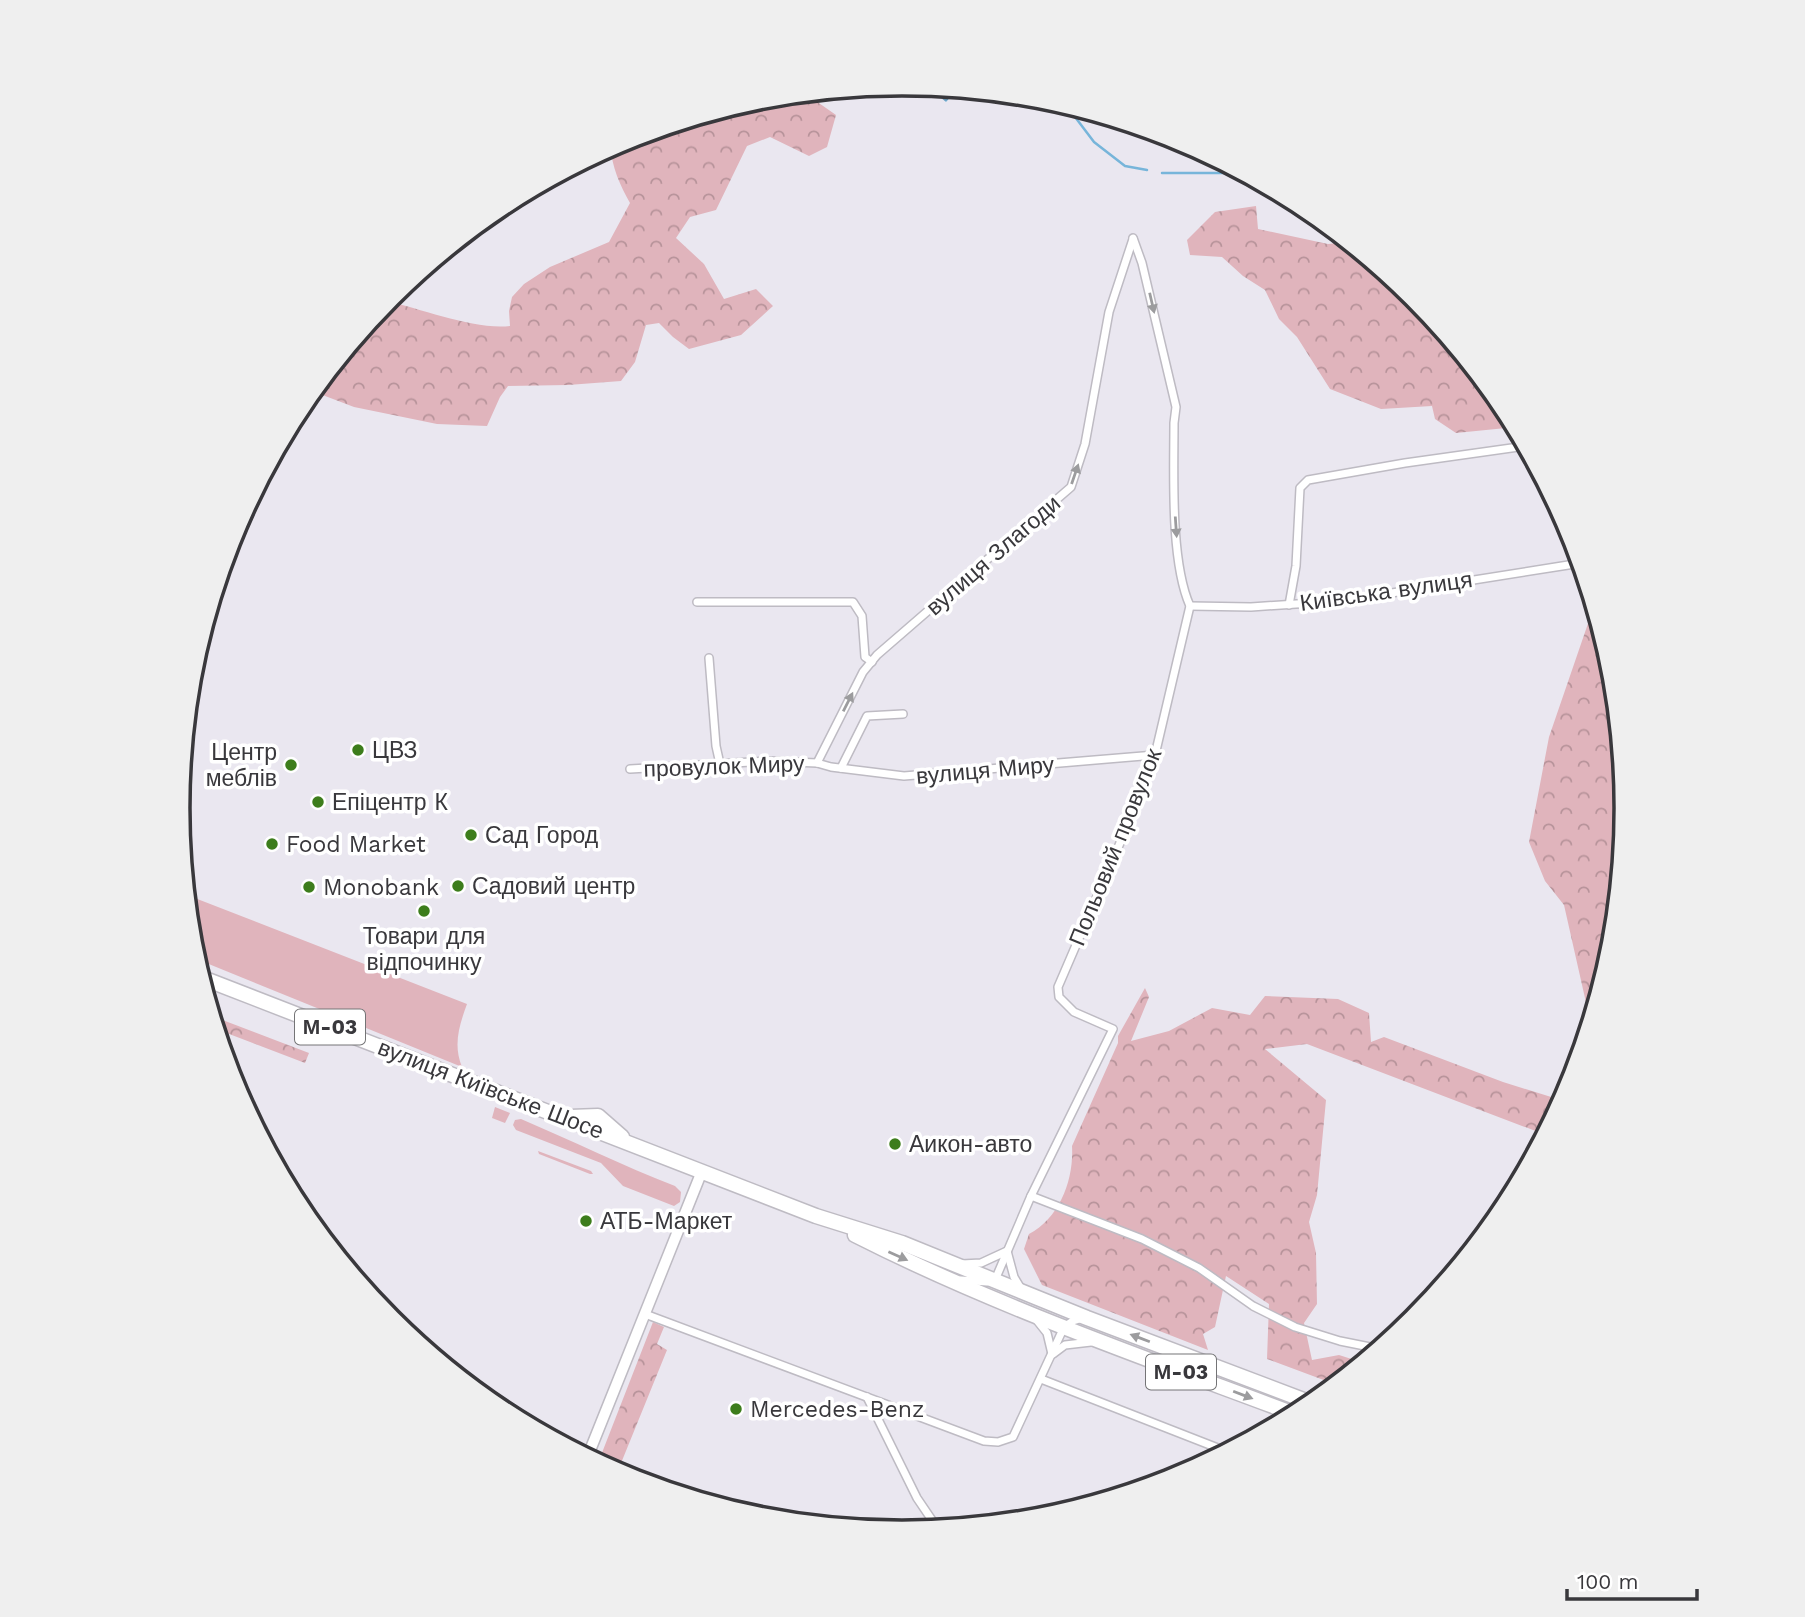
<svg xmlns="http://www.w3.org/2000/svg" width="1805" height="1617" viewBox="0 0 1805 1617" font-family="'Work Sans',sans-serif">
	<defs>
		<pattern id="forest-crowns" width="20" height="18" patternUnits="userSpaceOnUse" patternTransform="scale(1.75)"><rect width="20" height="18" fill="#e0b4bc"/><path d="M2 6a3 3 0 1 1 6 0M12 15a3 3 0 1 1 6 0" fill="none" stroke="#b7939a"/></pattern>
		<pattern id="water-waves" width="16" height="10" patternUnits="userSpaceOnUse" patternTransform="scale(1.75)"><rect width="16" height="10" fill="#77b5da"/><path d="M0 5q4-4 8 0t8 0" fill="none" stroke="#6394b2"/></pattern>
	</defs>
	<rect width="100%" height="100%" fill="#eae7f0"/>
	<!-- grass -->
	<g fill="#e0b4bc">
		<path d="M 187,895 L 467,1004 C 459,1026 453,1045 462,1067 L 194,958 Z"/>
		<path d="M 495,1107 L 510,1113 L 505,1123 L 492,1118 Z"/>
		<path d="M 515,1120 L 521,1119 C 573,1141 623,1166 675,1186 L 681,1192 L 680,1202 L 674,1206 L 623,1186 L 601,1163 L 516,1130 L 513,1125 Z"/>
		<path d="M 538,1151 L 591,1171 L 593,1174 L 590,1174 L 539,1154 Z"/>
	</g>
	<!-- forest -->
	<g fill="url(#forest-crowns)">
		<path d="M 806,94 L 836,115 L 827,147 L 809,156 L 770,137 L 747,146 L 716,210 L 690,217 L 676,238 L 704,264 L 724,299 L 756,289 L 773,306 L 741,335 L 689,349 L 673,337 L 659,323 L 646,325 L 635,362 L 621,381 L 568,385 L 508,386 L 500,397 L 487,426 L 437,424 L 354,407 L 312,391 L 386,301 C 423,309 474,330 510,326 L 509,311 L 512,297 L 524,284 L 550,267 L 609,242 L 630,203 C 621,187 611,166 611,147 L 626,139 L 762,98 Z"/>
		<path d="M 1256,206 L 1258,229 L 1328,244 L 1349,242 L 1415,296 L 1505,406 L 1516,427 L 1456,433 L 1435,419 L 1432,406 L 1381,409 L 1330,389 L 1297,337 L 1279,319 L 1265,290 L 1243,276 L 1222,257 L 1190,255 L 1187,240 L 1215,212 Z"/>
		<path d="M 1594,606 L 1613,668 L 1627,809 L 1613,950 L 1594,1012 L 1587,1007 L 1564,905 L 1545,881 L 1529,842 L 1549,737 Z"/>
		<path d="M 1145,988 L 1149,997 L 1131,1041 L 1169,1031 L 1212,1008 L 1250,1015 L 1265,996 L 1338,999 L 1369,1013 L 1371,1042 L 1384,1037 L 1503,1082 L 1564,1101 L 1546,1135 L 1307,1044 L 1265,1049 L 1326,1100 L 1317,1195 L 1309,1222 L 1316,1253 L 1317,1304 L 1304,1323 L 1312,1360 L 1339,1355 L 1364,1363 L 1337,1385 L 1267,1359 L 1269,1304 L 1226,1276 L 1215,1327 L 1203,1334 L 1208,1350 L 1042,1285 L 1024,1249 L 1029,1234 C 1060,1218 1074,1179 1072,1146 L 1118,1043 L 1118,1036 Z"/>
		<path d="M 212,1016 L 309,1053 L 305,1063 L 216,1029 Z"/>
		<path d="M 653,1322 L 664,1327 L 657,1344 L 667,1350 L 617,1473 L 598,1463 Z"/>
	</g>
	<!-- water -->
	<path fill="url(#water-waves)" d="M 928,87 L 958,89 L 946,102 Z"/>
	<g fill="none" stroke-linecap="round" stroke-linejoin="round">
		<!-- stream -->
		<g stroke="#77b5da" stroke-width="2.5">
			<path d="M 1066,105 L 1094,142 L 1125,166 L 1147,170"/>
			<path d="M 1162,173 L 1239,173 L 1286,199 L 1297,202"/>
		</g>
		<!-- street casing -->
		<g stroke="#bebbc3" stroke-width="10">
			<g id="street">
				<path d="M 697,602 L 853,602 L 862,616 L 865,657 L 872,662"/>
				<path d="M 1289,605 L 1296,566 L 1300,488 L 1308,480 L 1405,463 L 1526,446"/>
				<path d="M 1190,606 L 1251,607 L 1341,601 L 1581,563"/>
				<path d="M 709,658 L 716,746 L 720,764"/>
				<path d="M 817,763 L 863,672 L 877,655 L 1071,487 L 1085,444 L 1109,312 L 1133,239"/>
				<path d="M 841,768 L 867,716 L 903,714"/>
				<path d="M 630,769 L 769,761 L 817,763 L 831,767 L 904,776 L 1155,755"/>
				<path d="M 1031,1196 L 1142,1239 L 1199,1268 L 1253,1306 L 1295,1327 L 1340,1341 L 1380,1349"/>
				<path d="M 962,1264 L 981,1263 L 1007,1251 L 1014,1277 L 1020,1287"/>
				<path d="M 961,1280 L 987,1282"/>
				<path d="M 995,1280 L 1031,1196 L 1113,1029 L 1074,1012 L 1059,997 L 1058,987 L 1132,815 L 1155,755 L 1190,606 C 1170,561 1174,473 1174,423 L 1176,407 L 1142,263 L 1133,238"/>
				<path d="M 645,1314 L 984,1441 L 998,1442 L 1013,1437 L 1064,1327 L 1073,1321 L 1083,1318"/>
				<path d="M 1035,1318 L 1047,1333 L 1052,1354"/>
				<path d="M 1053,1354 L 1065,1345 L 1091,1342"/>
				<path d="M 1041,1379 L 1228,1452"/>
				<path d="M 867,1397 L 917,1498 L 938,1529"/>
			</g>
		</g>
		<!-- primary casing -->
		<g stroke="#bebbc3" stroke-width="13">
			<path id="primary" d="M 587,1458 L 702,1171"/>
		</g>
		<!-- highway casing -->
		<g stroke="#bebbc3" stroke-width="17">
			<g id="highway">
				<path d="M 200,977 L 816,1216 L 902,1243 L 1087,1318 L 1314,1404"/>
				<path d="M 570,1117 L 598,1116 L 622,1137"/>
				<path d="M 855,1235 C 997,1307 1148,1359 1297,1415"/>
			</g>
		</g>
		<!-- street -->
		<use href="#street" stroke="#fff" stroke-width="7"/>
		<!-- primary -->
		<use href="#primary" stroke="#fff" stroke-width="10"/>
		<!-- highway -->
		<use href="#highway" stroke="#fff" stroke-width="14"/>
	</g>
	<!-- one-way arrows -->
	<defs><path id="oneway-solid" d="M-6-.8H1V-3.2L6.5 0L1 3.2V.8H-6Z" transform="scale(1.75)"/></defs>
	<g fill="#9c9c9e">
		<use href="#oneway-solid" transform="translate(1152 303) rotate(77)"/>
		<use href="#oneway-solid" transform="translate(1075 474) rotate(-71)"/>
		<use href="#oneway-solid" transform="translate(1176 527) rotate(86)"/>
		<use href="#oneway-solid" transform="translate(848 702) rotate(-63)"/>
		<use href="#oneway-solid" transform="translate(898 1256) rotate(24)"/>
		<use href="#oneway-solid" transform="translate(1140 1338) rotate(-159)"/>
		<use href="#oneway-solid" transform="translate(1243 1395) rotate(21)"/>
	</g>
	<!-- markers -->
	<g fill="#3d7d1c" stroke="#fff" stroke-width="2.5">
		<circle cx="358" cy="750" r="7"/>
		<circle cx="291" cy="765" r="7"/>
		<circle cx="318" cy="802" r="7"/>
		<circle cx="471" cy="835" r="7"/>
		<circle cx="272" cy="844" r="7"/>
		<circle cx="458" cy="886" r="7"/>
		<circle cx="309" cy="887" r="7"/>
		<circle cx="424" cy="911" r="7"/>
		<circle cx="895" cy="1144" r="7"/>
		<circle cx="586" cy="1221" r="7"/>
		<circle cx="736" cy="1409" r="7"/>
	</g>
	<g text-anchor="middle" stroke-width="7" stroke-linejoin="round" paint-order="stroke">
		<!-- shield labels -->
		<g fill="#fff" stroke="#747476" stroke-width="2">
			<rect x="295" y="1009.5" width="70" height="35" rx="5"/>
			<rect x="1146" y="1354.5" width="70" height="35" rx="5"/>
		</g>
		<g font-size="21" font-weight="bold" fill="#39383c">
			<text x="330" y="1034">М-03</text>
			<text x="1181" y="1379">М-03</text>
		</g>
		<!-- street labels -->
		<g font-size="23" fill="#39383c" stroke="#fff">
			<text transform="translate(993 555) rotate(-41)" y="8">вулиця Злагоди</text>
			<text transform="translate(1386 591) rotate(-8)" y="8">Київська вулиця</text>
			<text transform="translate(724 766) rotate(-2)" y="8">провулок Миру</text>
			<text transform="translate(985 770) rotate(-5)" y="8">вулиця Миру</text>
			<text transform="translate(1115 847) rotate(-68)" y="8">Польовий провулок</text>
			<text transform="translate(491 1089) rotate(21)" y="8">вулиця Київське Шосе</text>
		</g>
		<!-- poi labels -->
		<g font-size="23" fill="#39383c" stroke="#fff" text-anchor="start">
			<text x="372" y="758">ЦВЗ</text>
			<text x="277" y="760" text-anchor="end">Центр<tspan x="277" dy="26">меблів</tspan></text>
			<text x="332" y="810">Епіцентр К</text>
			<text x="485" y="843">Сад Город</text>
			<text x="286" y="852">Food Market</text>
			<text x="472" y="894">Садовий центр</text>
			<text x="323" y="895">Monobank</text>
			<text x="424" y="944" text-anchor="middle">Товари для<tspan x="424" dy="26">відпочинку</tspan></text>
			<text x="909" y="1152">Аикон-авто</text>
			<text x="600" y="1229">АТБ-Маркет</text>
			<text x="750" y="1417">Mercedes-Benz</text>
		</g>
	</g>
	<!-- crop -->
	<path d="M0 0H1805V1617H0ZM190 808a712 712 0 1 1 1424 0a712 712 0 1 1-1424 0Z" fill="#efefef" fill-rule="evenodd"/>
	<path fill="none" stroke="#39383c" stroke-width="3.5" d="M190 808a712 712 0 1 1 1424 0a712 712 0 1 1-1424 0Z"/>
	<!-- scale -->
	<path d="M1567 1589v10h130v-10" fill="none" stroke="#39383c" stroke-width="3.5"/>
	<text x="1577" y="1589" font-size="21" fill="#39383c" stroke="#ffffff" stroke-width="5" paint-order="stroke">100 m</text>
</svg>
